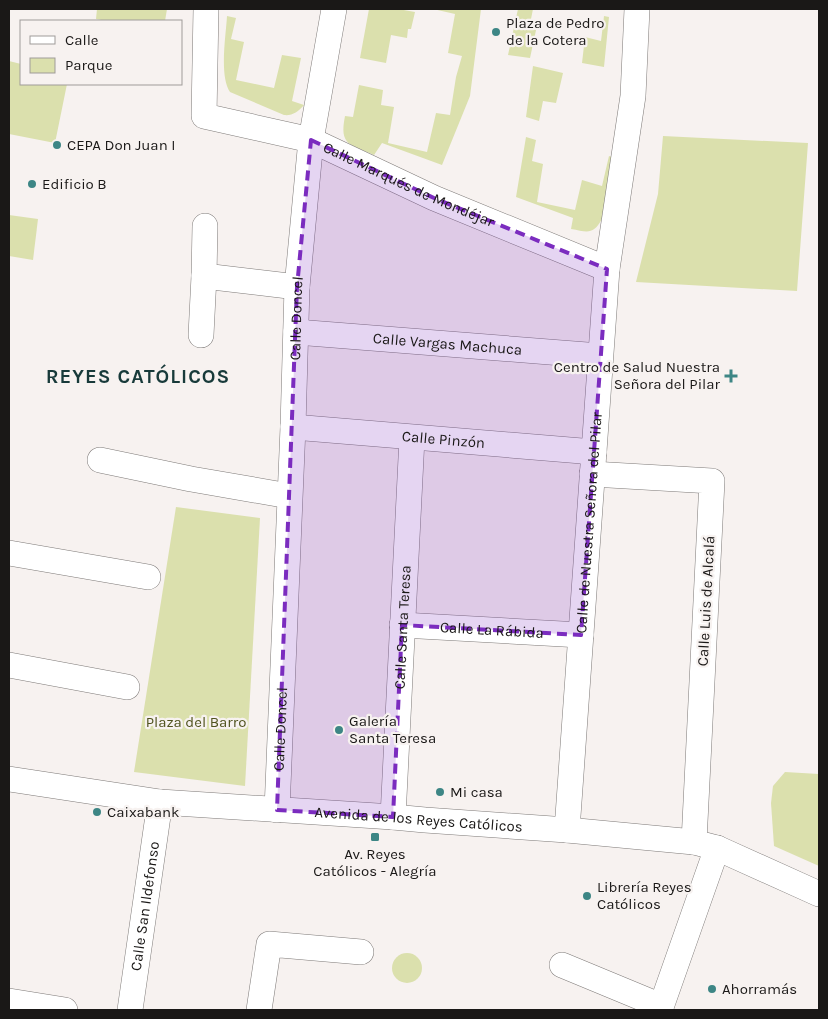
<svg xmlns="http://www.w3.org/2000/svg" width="828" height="1019" viewBox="0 0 828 1019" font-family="Karla,sans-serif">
	<rect width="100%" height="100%" fill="#f7f2f0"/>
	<!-- green -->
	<g fill="#dbe0ad">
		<path d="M 97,9 L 167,9 L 165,21 L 107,21 L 96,19 Z"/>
		<path d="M 369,9 L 398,9 L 415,12 L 411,29 L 408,29 L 407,38 L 391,35 L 386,63 L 360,58 Z"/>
		<path d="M 433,9 L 481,9 L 470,96 L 442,165 L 382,143 L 374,155 C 350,144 339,146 345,116 L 353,117 L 359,85 L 383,90 L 381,105 L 394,107 L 388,143 L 427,152 L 436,113 L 450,115 L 456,77 L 462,56 L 448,53 L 455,14 Z"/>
		<path d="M 518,9 L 533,9 L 531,19 L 538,21 L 530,58 L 508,55 Z"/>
		<path d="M 227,16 L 236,18 L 231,39 L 244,42 L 236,80 L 274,88 L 282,55 L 301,58 L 292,101 L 304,105 C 298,112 292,116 284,115 L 230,92 C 219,76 226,35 227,16 Z"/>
		<path d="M 604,16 L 609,17 L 604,67 L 582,63 L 585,37 L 601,41 Z"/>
		<path d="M 9,61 L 21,64 L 21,84 L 67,84 L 55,143 L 9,134 Z"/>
		<path d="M 533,66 L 563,73 L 556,103 L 543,101 L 539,121 L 526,117 Z"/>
		<path d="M 663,136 L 808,143 L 797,291 L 636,282 L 658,194 Z"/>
		<path d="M 526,137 L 536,140 L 532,161 L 543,164 L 537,202 L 575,210 L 582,180 L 602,186 L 609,156 L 612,157 L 602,219 C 593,235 588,232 571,229 L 573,218 L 516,197 Z"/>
		<path d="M 9,215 L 38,219 L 33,260 L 9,256 Z"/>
		<path d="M 176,507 L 260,518 L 245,786 L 134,772 Z"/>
		<path d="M 785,772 L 819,774 L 819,866 L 774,846 L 771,803 L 773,786 Z"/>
		<circle cx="407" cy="968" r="15"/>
	</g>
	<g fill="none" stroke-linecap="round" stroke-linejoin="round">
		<!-- minor casing -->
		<g stroke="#7e7a78" stroke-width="26">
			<g id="minor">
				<path id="s1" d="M 206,9 L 204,116 L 311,140 L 434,198 L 607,269"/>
				<path d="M 205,226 L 204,276 L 297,287"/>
				<path id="s2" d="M 296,332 L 600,356"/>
				<path d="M 201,335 L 204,276"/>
				<path id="s3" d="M 293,427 L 594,452"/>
				<path d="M 100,460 L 191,479 L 289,496"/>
				<path d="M 592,474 L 712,481 L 694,842"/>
				<path d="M 9,553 L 148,577"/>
				<path id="s4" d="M 402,625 L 581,635"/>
				<path d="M 9,665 L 127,687"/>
				<path id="s5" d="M 9,779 L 160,802 L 393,817 L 425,820 L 567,830 L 694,842 L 717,848 L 819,894"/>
				<path id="s6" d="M 277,810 L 293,427 L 297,287 L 311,140 L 334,9"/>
				<path id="s7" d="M 393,817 L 412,438"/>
				<path id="s8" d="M 567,830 L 607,269 L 633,96 L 637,9"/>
				<path d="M 562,965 L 661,1006"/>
				<path d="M 9,1001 L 65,1010"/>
				<path id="s9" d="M 130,1010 L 160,802"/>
				<path d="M 259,1010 L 269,944 L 361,952"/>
				<path d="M 660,1010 L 717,848"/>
			</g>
		</g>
		<!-- minor -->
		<use href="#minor" stroke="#fff" stroke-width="25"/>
	</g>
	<!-- marked area -->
	<path fill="#7b2cbf" fill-opacity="0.2" stroke="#7b2cbf" stroke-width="4" stroke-dasharray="10 6" stroke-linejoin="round" d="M 311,140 L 434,198 L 607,269 L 581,635 L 402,625 L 393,817 L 277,810 L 297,287 Z"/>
	<!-- markers -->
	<g fill="#3d8685" stroke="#f7f2f0" stroke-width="2">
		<circle cx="496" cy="32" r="5"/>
		<circle cx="57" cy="145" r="5"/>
		<circle cx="32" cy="184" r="5"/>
		<path d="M728.5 368.5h5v5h5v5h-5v5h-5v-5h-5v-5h5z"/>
		<circle cx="339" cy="730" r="5"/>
		<circle cx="440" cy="792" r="5"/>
		<circle cx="97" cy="812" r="5"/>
		<rect x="370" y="832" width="10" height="10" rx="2.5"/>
		<circle cx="587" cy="896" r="5"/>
		<circle cx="712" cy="989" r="5"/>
	</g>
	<g text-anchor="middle" stroke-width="4.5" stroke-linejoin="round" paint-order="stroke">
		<!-- poi labels -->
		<g font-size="15" fill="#1a1817" stroke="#f7f2f0" text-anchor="start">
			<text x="506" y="28">Plaza de Pedro<tspan x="506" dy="17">de la Cotera</tspan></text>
			<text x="67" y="150">CEPA Don Juan I</text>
			<text x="42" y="189">Edificio B</text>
			<text x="720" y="372" text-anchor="end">Centro de Salud Nuestra<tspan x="720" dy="17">Señora del Pilar</tspan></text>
			<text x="349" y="726">Galería<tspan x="349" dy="17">Santa Teresa</tspan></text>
			<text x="450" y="797">Mi casa</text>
			<text x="107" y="817">Caixabank</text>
			<text x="375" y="859" text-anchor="middle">Av. Reyes<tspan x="375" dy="17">Católicos - Alegría</tspan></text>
			<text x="597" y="892">Librería Reyes<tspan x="597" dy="17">Católicos</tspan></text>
			<text x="722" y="994">Ahorramás</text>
		</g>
		<!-- street labels -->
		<g font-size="15" fill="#1a1817" stroke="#f7f2f0">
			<text dy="5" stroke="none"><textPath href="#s1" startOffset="324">Calle Marqués de Mondéjar</textPath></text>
			<text dy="5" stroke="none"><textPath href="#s6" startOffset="492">Calle Doncel</textPath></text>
			<text dy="5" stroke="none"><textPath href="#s2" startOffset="152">Calle Vargas Machuca</textPath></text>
			<text dy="5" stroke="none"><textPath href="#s3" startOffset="151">Calle Pinzón</textPath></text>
			<text dy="5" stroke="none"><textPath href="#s8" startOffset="308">Calle de Nuestra Señora del Pilar</textPath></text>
			<text transform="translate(706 601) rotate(-87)" y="5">Calle Luis de Alcalá</text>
			<text dy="5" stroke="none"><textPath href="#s7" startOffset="190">Calle Santa Teresa</textPath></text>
			<text dy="5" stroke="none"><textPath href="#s4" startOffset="90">Calle La Rábida</textPath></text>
			<text dy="5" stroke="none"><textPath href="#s6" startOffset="81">Calle Doncel</textPath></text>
			<text dy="5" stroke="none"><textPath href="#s5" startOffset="412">Avenida de los Reyes Católicos</textPath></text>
			<text dy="5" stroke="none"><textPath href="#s9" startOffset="105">Calle San Ildefonso</textPath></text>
		</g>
		<!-- park labels -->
		<g font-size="15" fill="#50531e" stroke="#f7f2f0">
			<text x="196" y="727">Plaza del Barro</text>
		</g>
		<!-- district labels -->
		<g font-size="20" font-weight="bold" letter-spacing="1" fill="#183a3a" stroke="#f7f2f0">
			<text x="138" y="383">REYES CATÓLICOS</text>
		</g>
	</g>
	<!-- border -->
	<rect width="828" height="1019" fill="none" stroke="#1a1817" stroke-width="20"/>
	<!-- legend -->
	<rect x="20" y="20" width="162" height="65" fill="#f7f2f0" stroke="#9f9b99"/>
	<rect x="30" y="36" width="25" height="8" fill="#ffffff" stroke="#9f9b99"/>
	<text x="65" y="45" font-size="15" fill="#1a1817">Calle</text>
	<rect x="30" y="58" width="25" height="15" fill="#dbe0ad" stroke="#9f9b99"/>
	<text x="65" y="70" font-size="15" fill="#1a1817">Parque</text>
</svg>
